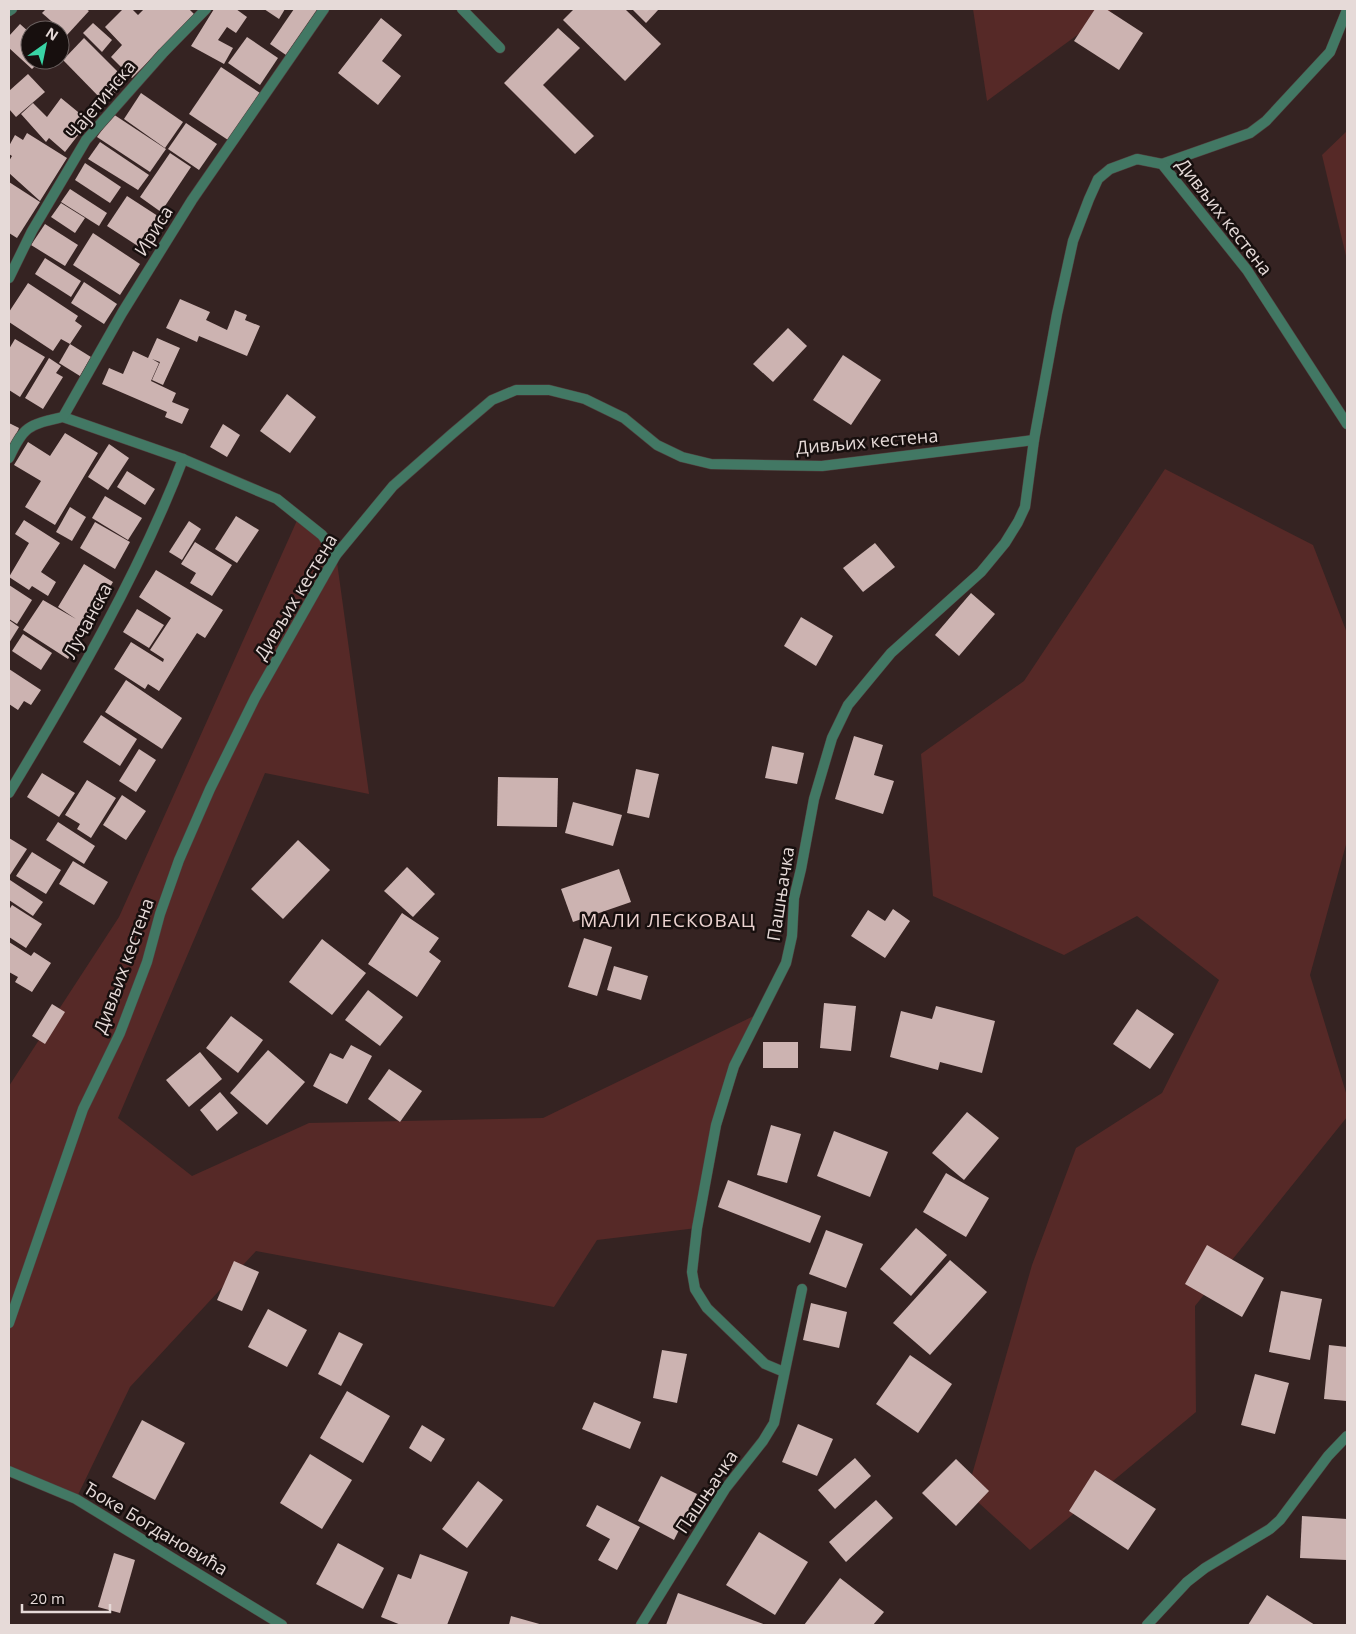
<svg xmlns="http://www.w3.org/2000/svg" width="1356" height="1634" viewBox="0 0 1356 1634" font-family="'Open Sans',sans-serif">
	<rect width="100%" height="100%" fill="#352322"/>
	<!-- green -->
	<g fill="#562927">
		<path d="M 973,9 L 1113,9 L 987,101 Z"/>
		<path d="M 1347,131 L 1347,260 L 1322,155 Z"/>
		<path d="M 1165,469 L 1313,545 L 1347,633 L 1347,841 L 1310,975 L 1347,1096 L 1347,1117 L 1195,1306 L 1196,1412 L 1030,1550 L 967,1492 L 1032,1265 L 1076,1148 L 1162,1093 L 1219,980 L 1137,916 L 1064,955 L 933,896 L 921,754 L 1024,681 Z"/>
		<path d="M 299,516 L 336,555 L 369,794 L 265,773 L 118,1118 L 192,1176 L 309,1123 L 543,1118 L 762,1012 L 713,1132 L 697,1228 L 597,1240 L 554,1307 L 256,1251 L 130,1387 L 76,1499 L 9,1471 L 9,1086 L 119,917 Z"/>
	</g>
	<!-- building -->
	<g fill="#ccb3b1">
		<path d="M 46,9 L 86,9 L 89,11 L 67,35 L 42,13 Z"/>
		<path d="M 123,9 L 132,9 L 138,15 L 144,9 L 189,9 L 195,15 L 132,78 L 111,57 L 122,45 L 105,27 Z"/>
		<path d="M 214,9 L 236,9 L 247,17 L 236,33 L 227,27 L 218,40 L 233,48 L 224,64 L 191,46 Z"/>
		<path d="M 264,9 L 285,9 L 279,19 Z"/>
		<path d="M 294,9 L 318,9 L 286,55 L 270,44 Z"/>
		<path d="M 574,9 L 625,9 L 661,44 L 625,81 L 563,20 Z"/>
		<path d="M 632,9 L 659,9 L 646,23 Z"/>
		<path d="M 1095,9 L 1106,9 L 1143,33 L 1119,70 L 1074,41 Z"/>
		<path d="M 381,18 L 402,35 L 382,61 L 401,76 L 378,105 L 338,73 Z"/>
		<path d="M 93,23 L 112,40 L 102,52 L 83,33 Z"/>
		<path d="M 20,24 L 30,33 L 30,60 L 41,60 L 32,69 L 9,48 L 9,36 Z"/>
		<path d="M 558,28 L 580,48 L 543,85 L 594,136 L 575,154 L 504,83 Z"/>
		<path d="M 247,37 L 278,58 L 260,85 L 228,63 Z"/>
		<path d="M 84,38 L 127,81 L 105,103 L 63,60 Z"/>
		<path d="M 221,67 L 260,93 L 228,140 L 189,114 Z"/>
		<path d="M 28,74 L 45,92 L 16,117 L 9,109 L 9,91 Z"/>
		<path d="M 141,93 L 183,122 L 165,148 L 124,119 Z"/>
		<path d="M 61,98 L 89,121 L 65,152 L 49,138 L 46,142 L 21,114 L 33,103 L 47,117 Z"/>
		<path d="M 113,114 L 166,149 L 150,172 L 97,137 Z"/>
		<path d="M 186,123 L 217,144 L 199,170 L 168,149 Z"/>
		<path d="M 27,133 L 67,158 L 40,201 L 9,173 L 9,161 L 12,156 L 9,154 L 9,146 L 15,135 L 23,140 Z"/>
		<path d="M 100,142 L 149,175 L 138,190 L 88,159 Z"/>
		<path d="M 170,153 L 191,167 L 161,212 L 140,197 Z"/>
		<path d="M 85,163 L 121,187 L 110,203 L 75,180 Z"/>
		<path d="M 9,182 L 40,202 L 17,238 L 9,233 Z"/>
		<path d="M 70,189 L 107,213 L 99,226 L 61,202 Z"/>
		<path d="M 127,196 L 164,220 L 144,250 L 107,226 Z"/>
		<path d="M 61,203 L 85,218 L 75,233 L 51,217 Z"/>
		<path d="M 45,224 L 78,245 L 65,266 L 31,245 Z"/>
		<path d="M 93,233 L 140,264 L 120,295 L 73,265 Z"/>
		<path d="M 45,258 L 81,281 L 71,297 L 35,274 Z"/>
		<path d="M 84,282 L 117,304 L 104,324 L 71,303 Z"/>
		<path d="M 28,283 L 78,316 L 75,321 L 82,326 L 70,344 L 61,339 L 53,351 L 9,322 L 9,312 Z"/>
		<path d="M 180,299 L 210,312 L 206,320 L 227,330 L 235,310 L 247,315 L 245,320 L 260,326 L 247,356 L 199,336 L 197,342 L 166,328 Z"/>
		<path d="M 788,328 L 807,346 L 773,382 L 753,364 Z"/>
		<path d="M 157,338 L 180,348 L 163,385 L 152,380 L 160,362 L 152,359 L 159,363 L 151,381 L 176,393 L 172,402 L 189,409 L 182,424 L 165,417 L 167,412 L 102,384 L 109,368 L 123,374 L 133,351 L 148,358 Z"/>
		<path d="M 15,339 L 45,357 L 20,397 L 9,390 L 9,349 Z"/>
		<path d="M 70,344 L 91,357 L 80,376 L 59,363 Z"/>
		<path d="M 843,355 L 881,380 L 851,425 L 813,400 Z"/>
		<path d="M 49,358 L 61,366 L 56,373 L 63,377 L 43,409 L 25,398 Z"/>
		<path d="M 287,394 L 316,417 L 290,453 L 260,431 Z"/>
		<path d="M 9,423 L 19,428 L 9,452 Z"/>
		<path d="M 223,424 L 240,435 L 227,457 L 210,447 Z"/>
		<path d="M 65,433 L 98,453 L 55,525 L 25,507 L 41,481 L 14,465 L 28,442 L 50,456 Z"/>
		<path d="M 109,444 L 129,458 L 108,490 L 88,477 Z"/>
		<path d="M 127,471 L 155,489 L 145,505 L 117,487 Z"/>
		<path d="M 105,496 L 142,518 L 128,540 L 92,518 Z"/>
		<path d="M 70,507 L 86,517 L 72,541 L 56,532 Z"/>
		<path d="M 236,516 L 259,530 L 237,563 L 215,549 Z"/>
		<path d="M 24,520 L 60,543 L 41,572 L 56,582 L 48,596 L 32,586 L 29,590 L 9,577 L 29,543 L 15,534 Z"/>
		<path d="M 189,521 L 201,529 L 182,560 L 169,552 Z"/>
		<path d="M 95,522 L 130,542 L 115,569 L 80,548 Z"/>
		<path d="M 195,542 L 232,565 L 212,596 L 190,583 L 196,573 L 181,564 Z"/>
		<path d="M 875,543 L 895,567 L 863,592 L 843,568 Z"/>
		<path d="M 84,564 L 113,582 L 68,659 L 23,630 L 43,600 L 76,619 L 58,607 Z"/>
		<path d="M 156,570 L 223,610 L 205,638 L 197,633 L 159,691 L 148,684 L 145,689 L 114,669 L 131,642 L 163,662 L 164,659 L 150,650 L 171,618 L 139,597 Z"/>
		<path d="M 9,585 L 32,600 L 17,624 L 9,619 Z"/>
		<path d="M 971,593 L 995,614 L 959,656 L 935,635 Z"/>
		<path d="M 137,609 L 164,625 L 149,648 L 123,632 Z"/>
		<path d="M 801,617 L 833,636 L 816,666 L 784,646 Z"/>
		<path d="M 9,620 L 19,627 L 9,643 Z"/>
		<path d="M 23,634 L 52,653 L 41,670 L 12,651 Z"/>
		<path d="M 9,669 L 41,690 L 31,705 L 24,701 L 18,710 L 9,704 Z"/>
		<path d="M 126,680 L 182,718 L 162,749 L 105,712 Z"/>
		<path d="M 101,715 L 137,739 L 120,766 L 83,742 Z"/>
		<path d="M 854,736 L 883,745 L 874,775 L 894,781 L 883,814 L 835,799 Z"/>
		<path d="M 772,746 L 804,753 L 797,784 L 765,778 Z"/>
		<path d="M 139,749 L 156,760 L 136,792 L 119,781 Z"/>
		<path d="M 636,769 L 659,774 L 649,818 L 627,813 Z"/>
		<path d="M 42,773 L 75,793 L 59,817 L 27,797 Z"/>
		<path d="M 498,777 L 558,778 L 557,827 L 497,826 Z"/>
		<path d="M 87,780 L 116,798 L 91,838 L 77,829 L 80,824 L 65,815 Z"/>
		<path d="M 122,795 L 146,811 L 126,840 L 103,825 Z"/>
		<path d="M 573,802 L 622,815 L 613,846 L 565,833 Z"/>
		<path d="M 58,822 L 95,846 L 84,864 L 46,840 Z"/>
		<path d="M 9,838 L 27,849 L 10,875 L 9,874 Z"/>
		<path d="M 298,840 L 330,870 L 283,919 L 251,889 Z"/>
		<path d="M 32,852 L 61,870 L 46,894 L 16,876 Z"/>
		<path d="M 73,861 L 108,882 L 94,905 L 59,884 Z"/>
		<path d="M 407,867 L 435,894 L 413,917 L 384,891 Z"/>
		<path d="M 619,869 L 631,902 L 573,922 L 561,889 Z"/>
		<path d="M 10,880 L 43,902 L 33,916 L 9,900 Z"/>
		<path d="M 12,905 L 42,924 L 26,948 L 9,937 L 9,910 Z"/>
		<path d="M 893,909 L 910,921 L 885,958 L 851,936 L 868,910 L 885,921 Z"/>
		<path d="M 402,913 L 439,938 L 429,952 L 441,961 L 417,997 L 368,964 Z"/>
		<path d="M 584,938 L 612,947 L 597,996 L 568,987 Z"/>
		<path d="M 322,939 L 366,973 L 332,1015 L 289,982 Z"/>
		<path d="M 9,942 L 31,956 L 34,952 L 51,963 L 32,992 L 15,982 L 18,977 L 9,972 Z"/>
		<path d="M 614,966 L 648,976 L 641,1000 L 607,990 Z"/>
		<path d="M 368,990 L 403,1017 L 380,1046 L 345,1020 Z"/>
		<path d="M 824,1003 L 856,1006 L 851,1051 L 820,1048 Z"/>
		<path d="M 52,1004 L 65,1012 L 45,1044 L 32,1036 Z"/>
		<path d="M 936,1006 L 995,1021 L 982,1073 L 940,1062 L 938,1070 L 890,1057 L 901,1011 L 932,1019 Z"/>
		<path d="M 1137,1009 L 1174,1034 L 1150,1069 L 1113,1044 Z"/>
		<path d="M 231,1016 L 263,1040 L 238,1073 L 206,1048 Z"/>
		<rect x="763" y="1042" width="35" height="26"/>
		<path d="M 351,1045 L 372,1056 L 347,1104 L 313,1086 L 330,1053 L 343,1059 Z"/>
		<path d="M 268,1050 L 305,1082 L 267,1125 L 230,1093 Z"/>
		<path d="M 200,1052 L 222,1079 L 189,1107 L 166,1080 Z"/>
		<path d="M 389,1069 L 422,1091 L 400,1122 L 368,1099 Z"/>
		<path d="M 220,1092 L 238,1113 L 217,1131 L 200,1110 Z"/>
		<path d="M 967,1112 L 999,1138 L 964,1180 L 932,1153 Z"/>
		<path d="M 771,1125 L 801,1134 L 787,1183 L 757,1175 Z"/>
		<path d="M 834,1131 L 888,1152 L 870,1197 L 817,1176 Z"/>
		<path d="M 946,1173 L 989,1198 L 966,1237 L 923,1212 Z"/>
		<path d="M 728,1180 L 821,1216 L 810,1243 L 718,1207 Z"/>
		<path d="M 916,1228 L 947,1255 L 911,1296 L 880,1269 Z"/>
		<path d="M 826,1230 L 863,1244 L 846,1288 L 809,1274 Z"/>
		<path d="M 1207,1245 L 1264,1278 L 1242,1317 L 1185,1284 Z"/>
		<path d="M 950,1260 L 987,1292 L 930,1355 L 893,1323 Z"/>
		<path d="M 234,1261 L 259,1272 L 242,1311 L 217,1300 Z"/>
		<path d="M 1281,1291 L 1322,1299 L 1310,1360 L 1269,1352 Z"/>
		<path d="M 811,1303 L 847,1312 L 839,1348 L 803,1340 Z"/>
		<path d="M 268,1309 L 307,1330 L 287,1367 L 248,1347 Z"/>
		<path d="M 339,1332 L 363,1344 L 341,1386 L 318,1374 Z"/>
		<path d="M 1329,1345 L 1347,1347 L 1347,1401 L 1324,1399 Z"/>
		<path d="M 662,1350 L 687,1354 L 677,1403 L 653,1398 Z"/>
		<path d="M 910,1355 L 952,1384 L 918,1433 L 876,1404 Z"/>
		<path d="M 1255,1374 L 1289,1383 L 1275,1434 L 1241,1425 Z"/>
		<path d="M 347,1391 L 390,1416 L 363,1463 L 320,1438 Z"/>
		<path d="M 594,1402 L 641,1422 L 630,1449 L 582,1429 Z"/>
		<path d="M 142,1420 L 185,1443 L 155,1500 L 112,1477 Z"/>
		<path d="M 798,1424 L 833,1439 L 817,1476 L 782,1462 Z"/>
		<path d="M 422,1425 L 445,1439 L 431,1462 L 409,1448 Z"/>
		<path d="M 310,1454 L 352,1480 L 322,1529 L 280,1503 Z"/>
		<path d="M 855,1458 L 871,1476 L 835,1509 L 818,1490 Z"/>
		<path d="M 956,1459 L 989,1491 L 956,1526 L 922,1493 Z"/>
		<path d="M 1095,1470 L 1156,1509 L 1128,1550 L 1069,1511 Z"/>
		<path d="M 661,1476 L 697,1494 L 674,1540 L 638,1521 Z"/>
		<path d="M 478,1481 L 503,1500 L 467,1548 L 442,1529 Z"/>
		<path d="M 876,1500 L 893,1518 L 846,1562 L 829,1542 Z"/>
		<path d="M 597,1505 L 640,1527 L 617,1570 L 598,1560 L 610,1539 L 586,1526 Z"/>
		<path d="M 1302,1516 L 1347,1519 L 1347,1560 L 1300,1558 Z"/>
		<path d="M 759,1532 L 808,1562 L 775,1615 L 726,1585 Z"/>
		<path d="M 338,1543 L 384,1568 L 363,1609 L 316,1584 Z"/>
		<path d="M 114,1553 L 135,1560 L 120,1613 L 98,1607 Z"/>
		<path d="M 420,1554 L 468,1572 L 447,1625 L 401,1625 L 381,1617 L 398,1574 L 411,1579 Z"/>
		<path d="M 840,1578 L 884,1612 L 873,1625 L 804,1625 Z"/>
		<path d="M 678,1593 L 766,1625 L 666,1625 Z"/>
		<path d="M 1267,1595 L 1315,1625 L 1248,1625 Z"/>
		<path d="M 511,1616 L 543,1625 L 509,1625 Z"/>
	</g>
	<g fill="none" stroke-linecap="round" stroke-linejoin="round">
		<!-- lane casing -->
		<g stroke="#51403f" stroke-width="11">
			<g id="lane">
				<path d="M 462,9 L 500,48"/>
				<path d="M 1162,164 L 1250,133 L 1266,121 L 1330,52 L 1347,10"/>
			</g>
		</g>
		<!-- street casing -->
		<g stroke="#51403f" stroke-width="11">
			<g id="street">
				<path d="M 9,11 L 12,9"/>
				<path d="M 9,278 L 32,231 L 86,140 L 163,53 L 206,9"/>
				<path d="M 63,417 L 183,459 L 277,499 L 322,535 L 336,555"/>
				<path d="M 9,458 C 24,425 29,425 63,417 L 122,313 L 192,200 L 324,9"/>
				<path d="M 9,793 C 73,687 139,574 183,459"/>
				<path d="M 9,1323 L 83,1109 L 120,1033 L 147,962 L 160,914 L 179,860 L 210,789 L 255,698 L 336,555 L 393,486 L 452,434 L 492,400 L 516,390 L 549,390 L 585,399 L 624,418 L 657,445 L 682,457 L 711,464 L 822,466 L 1034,440"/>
				<path d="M 784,1372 L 765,1364 L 707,1308 L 695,1289 L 692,1272 L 697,1228 L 716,1125 L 734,1066 L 786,963 L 792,936 L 794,898 L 801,869 L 814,799 L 832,738 L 848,705 L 891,653 L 981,572 L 1005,543 L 1018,522 L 1025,507 L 1034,440 L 1057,314 L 1073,241 L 1089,199 L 1098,179 L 1110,169 L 1137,159 L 1162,164 L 1247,270 L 1347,424"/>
				<path d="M 9,1471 L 76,1499 L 282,1625"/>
				<path d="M 641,1625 L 725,1489 L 763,1441 L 774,1423 L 802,1289"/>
				<path d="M 1147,1625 L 1187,1582 L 1205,1568 L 1270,1529 L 1280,1520 L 1328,1456 L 1347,1436"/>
			</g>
		</g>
		<!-- lane -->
		<use href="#lane" stroke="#427864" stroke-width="10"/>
		<!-- street -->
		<use href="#street" stroke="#427864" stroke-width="10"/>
	</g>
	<g text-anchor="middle" stroke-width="5" stroke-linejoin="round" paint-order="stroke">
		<!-- street labels -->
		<g font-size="18" fill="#e6dad8" stroke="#170f0e">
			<text transform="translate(101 100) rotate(-50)" y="6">Чајетинска</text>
			<text transform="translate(1224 217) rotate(52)" y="6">Дивљих кестена</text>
			<text transform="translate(154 231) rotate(-58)" y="6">Ириса</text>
			<text transform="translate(867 442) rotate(-5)" y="6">Дивљих кестена</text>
			<text transform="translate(296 597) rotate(-59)" y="6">Дивљих кестена</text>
			<text transform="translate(88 621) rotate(-62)" y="6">Лучанска</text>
			<text transform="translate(781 894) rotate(-81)" y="6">Пашњачка</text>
			<text transform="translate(124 966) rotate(-70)" y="6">Дивљих кестена</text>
			<text transform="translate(707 1492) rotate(-56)" y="6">Пашњачка</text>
			<text transform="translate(156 1529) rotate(31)" y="6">Ђоке Богдановића</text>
		</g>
		<!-- neighbourhood labels -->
		<g font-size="19" letter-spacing="1" fill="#ecd3d0" stroke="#170f0e">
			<text x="668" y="927">МАЛИ ЛЕСКОВАЦ</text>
		</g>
	</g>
	<!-- border -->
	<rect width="1356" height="1634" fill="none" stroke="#e6dad8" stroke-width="20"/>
	<!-- north arrow -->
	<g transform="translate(45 45) rotate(33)"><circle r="24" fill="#170f0e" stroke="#6a605f"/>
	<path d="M0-4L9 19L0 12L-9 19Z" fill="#39d4a5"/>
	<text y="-8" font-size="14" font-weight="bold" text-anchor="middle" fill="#e6dad8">N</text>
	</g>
	<!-- scale -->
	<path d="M22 1604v8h88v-8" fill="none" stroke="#e6dad8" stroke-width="2.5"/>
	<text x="30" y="1604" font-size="15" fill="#e6dad8" stroke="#170f0e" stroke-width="4" paint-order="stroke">20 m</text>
</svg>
